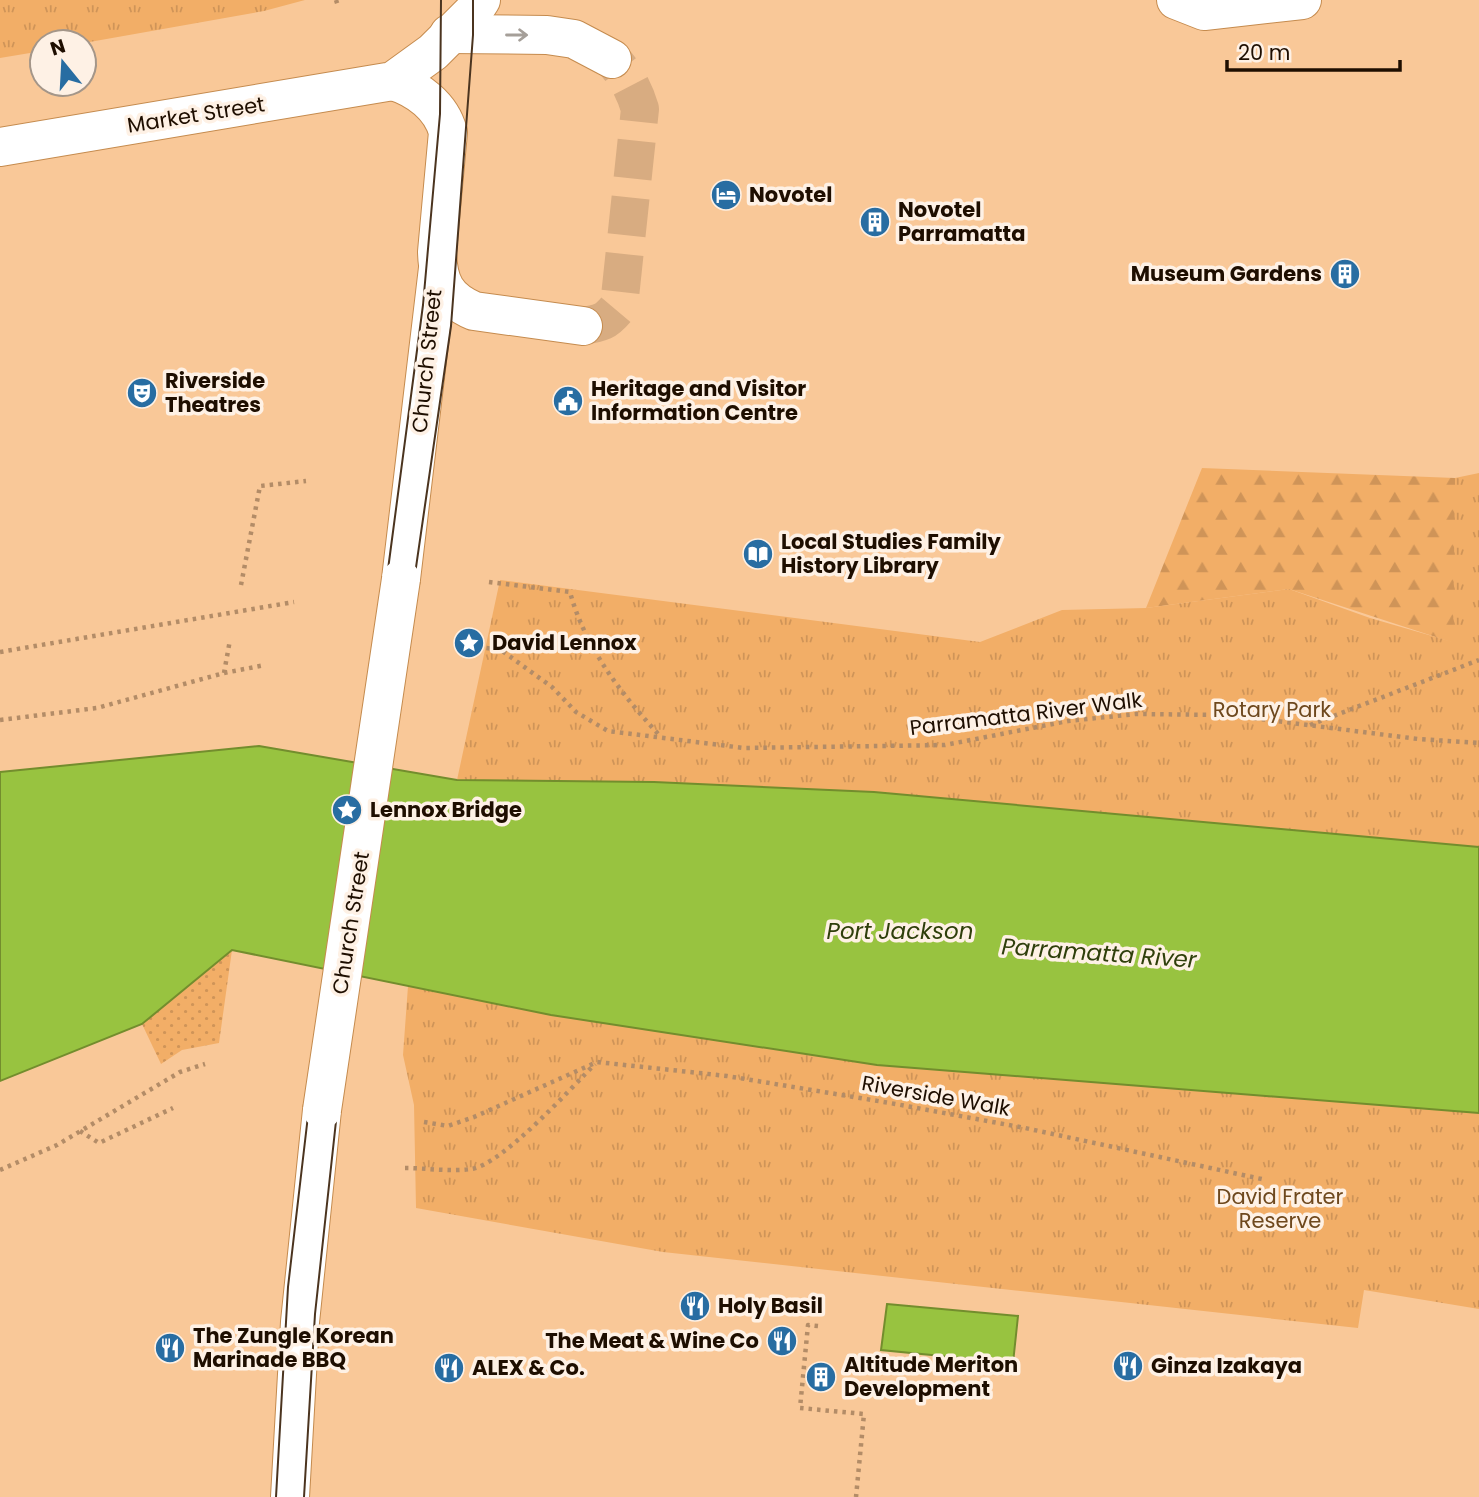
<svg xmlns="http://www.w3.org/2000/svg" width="1479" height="1497" viewBox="0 0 1479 1497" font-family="Poppins,sans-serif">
	<defs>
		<pattern id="grass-dots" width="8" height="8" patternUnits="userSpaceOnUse" patternTransform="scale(1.75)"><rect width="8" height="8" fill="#f2ae67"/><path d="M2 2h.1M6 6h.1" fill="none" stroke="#cf9458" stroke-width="1.8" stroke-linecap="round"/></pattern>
		<pattern id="forest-firs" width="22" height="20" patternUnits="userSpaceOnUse" patternTransform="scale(1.75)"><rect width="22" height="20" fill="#f2ae67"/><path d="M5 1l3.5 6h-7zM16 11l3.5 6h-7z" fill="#cf9458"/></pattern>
		<pattern id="park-tufts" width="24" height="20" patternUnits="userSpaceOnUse" patternTransform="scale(1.75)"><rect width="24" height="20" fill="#f2ae67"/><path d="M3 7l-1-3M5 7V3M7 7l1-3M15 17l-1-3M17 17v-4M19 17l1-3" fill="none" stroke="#cf9458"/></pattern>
	</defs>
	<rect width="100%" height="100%" fill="#f9c898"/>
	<!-- grass -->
	<path fill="url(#grass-dots)" d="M 232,950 L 219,1043 L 182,1050 L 161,1064 L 142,1024 Z"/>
	<!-- forest -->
	<path fill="url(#forest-firs)" d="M 1202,468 L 1455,478 L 1479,473 L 1479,638 L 1454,643 L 1289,589 L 1146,608 Z"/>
	<!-- park -->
	<g fill="url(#park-tufts)">
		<path d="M 0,0 L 305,0 L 264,11 L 84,43 L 42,42 L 42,51 L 0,58 Z"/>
		<path d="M 1455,478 L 1479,480 L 1479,847 L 874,792 L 654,782 L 457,780 L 500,580 L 980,642 L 1062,610 L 1146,608 L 1289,589 L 1370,618 L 1453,642 Z"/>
		<path d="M 408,986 L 551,1015 L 877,1065 L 1479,1113 L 1479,1309 L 1364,1290 L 1358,1328 L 663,1252 L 416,1208 L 414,1105 L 403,1055 Z"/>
	</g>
	<!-- water -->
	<g fill="#98c340" stroke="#738d2d" stroke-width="2">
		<path d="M 259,746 L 457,780 L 654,782 L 874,792 L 1479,847 L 1479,1113 L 877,1065 L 551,1015 L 232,950 L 142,1024 L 0,1081 L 0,772 Z"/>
		<path d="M 887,1304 L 1018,1316 L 1013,1363 L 881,1350 Z"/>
	</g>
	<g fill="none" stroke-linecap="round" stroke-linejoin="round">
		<!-- minor-tunnel -->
		<path stroke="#d8ac81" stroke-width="38" stroke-dasharray="38 19" stroke-linecap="butt" d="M 583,326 C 603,323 607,321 619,306 L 640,109 C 634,89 626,75 612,59"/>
		<!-- minor casing -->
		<g stroke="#c58b4e" stroke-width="40">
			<g id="minor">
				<path d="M 1176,0 L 1204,11 L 1302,0"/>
				<path d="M 449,34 L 547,35 L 574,39 L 612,59"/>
				<path d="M 393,81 C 418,89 441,106 448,132 L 437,252 C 438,283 446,299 474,311 L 583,326"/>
				<path d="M 0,147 L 393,81 L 433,52 L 473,12 L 481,0"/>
				<path d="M 401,579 L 438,268"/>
				<path d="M 290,1497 L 300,1322 L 322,1110"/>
			</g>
		</g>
		<!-- path -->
		<g stroke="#b38c67" stroke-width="4.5" stroke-dasharray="3.5 5" stroke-linecap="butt">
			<path d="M 336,0 L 338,6"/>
			<path d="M 489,582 L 570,592 C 585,648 622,695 661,737"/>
			<path d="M 241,585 L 260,486 L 306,481"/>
			<path d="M 478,647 L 501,650 L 552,687 L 576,712 L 608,731 L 744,748 L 945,745 L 1068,721 L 1136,714 L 1229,715 L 1418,739 L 1479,743"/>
			<path d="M 224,673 L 230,640"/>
			<path d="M 0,720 L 97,708 L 224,673 L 265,665"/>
			<path d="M 1310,725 L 1479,660"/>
			<path d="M 424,1122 L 448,1126 L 474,1117 L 597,1062 L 727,1076 L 890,1103 L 1025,1128 L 1266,1180"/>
			<path d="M 80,1131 L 99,1143 L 173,1108"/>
			<path d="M 405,1168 C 426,1168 450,1172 471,1169 C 502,1165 571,1088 595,1064"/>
			<path d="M 0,1170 L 57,1145 L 180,1072 L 205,1064"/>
			<path d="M 818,1326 L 808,1325 L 800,1408 L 864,1414 L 856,1497"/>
		</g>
		<!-- minor -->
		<use href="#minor" stroke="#fff" stroke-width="38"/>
		<!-- tram -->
		<g stroke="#4b341f" stroke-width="2">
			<path d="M 276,1497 L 288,1287 L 309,1107 L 387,577 L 423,305 L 440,114 L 441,0"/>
			<path d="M 304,1497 L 315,1314 L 337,1112 L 451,326 L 473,35 L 473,0"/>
		</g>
		<!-- minor-bridge casing -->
		<g stroke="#c58b4e" stroke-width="40" stroke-linecap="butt">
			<path id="minor-bridge" d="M 322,1110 L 401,579"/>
		</g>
		<!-- path-bridge -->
		<path stroke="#b38c67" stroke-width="4.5" stroke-dasharray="3.5 5" stroke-linecap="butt" d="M 0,652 L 294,602"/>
		<!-- minor-bridge -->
		<use href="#minor-bridge" stroke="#fff" stroke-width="38"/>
	</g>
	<!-- one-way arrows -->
	<defs><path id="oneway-shaft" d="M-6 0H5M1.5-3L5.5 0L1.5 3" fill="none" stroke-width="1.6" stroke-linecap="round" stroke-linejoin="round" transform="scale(1.75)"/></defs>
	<use stroke="#a59f99" href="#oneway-shaft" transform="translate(517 35)"/>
	<!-- icons -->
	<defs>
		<g id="hotel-disc" transform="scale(1.575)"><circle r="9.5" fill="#286da2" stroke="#fef1e5"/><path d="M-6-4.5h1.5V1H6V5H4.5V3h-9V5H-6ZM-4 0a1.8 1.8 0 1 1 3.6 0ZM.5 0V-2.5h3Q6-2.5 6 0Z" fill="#fff"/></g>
		<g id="building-disc" transform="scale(1.575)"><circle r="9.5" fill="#286da2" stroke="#fef1e5"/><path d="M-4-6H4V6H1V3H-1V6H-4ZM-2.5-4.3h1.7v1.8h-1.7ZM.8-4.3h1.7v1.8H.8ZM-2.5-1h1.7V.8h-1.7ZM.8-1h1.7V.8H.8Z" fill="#fff"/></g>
		<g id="theatre-disc" transform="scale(1.575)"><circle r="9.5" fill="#286da2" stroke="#fef1e5"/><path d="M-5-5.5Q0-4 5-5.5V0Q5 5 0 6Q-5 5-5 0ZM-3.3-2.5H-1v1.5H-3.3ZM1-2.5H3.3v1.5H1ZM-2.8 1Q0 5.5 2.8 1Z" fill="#fff"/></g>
		<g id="civic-disc" transform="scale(1.575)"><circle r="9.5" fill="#286da2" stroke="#fef1e5"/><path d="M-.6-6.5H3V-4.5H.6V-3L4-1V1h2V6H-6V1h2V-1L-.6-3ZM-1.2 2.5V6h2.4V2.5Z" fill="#fff"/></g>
		<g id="library-disc" transform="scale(1.575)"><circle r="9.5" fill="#286da2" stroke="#fef1e5"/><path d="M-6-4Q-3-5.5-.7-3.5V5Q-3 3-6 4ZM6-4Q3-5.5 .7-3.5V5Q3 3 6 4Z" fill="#fff"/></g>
		<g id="sight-disc" transform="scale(1.575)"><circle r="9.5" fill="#286da2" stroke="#fef1e5"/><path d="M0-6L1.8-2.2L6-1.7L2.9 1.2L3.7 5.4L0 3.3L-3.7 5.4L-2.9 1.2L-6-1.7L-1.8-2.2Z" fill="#fff"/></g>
		<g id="restaurant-disc" transform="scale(1.575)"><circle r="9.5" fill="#286da2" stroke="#fef1e5"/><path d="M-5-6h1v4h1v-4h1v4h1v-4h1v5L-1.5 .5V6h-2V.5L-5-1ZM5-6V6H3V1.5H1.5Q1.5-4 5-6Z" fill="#fff"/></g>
	</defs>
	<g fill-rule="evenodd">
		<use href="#hotel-disc" x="726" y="195"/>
		<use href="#building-disc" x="875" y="222"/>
		<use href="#building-disc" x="1345" y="274"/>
		<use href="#theatre-disc" x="142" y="393"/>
		<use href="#civic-disc" x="568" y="401"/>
		<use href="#library-disc" x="758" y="554"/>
		<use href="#sight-disc" x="469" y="643"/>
		<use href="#sight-disc" x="347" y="810"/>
		<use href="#restaurant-disc" x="695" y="1306"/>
		<use href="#restaurant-disc" x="782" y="1341"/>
		<use href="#restaurant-disc" x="170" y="1348"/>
		<use href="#restaurant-disc" x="1128" y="1366"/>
		<use href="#restaurant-disc" x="449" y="1368"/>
		<use href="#building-disc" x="821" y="1377"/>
	</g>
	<g text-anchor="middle" stroke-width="7" stroke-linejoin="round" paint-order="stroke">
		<!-- street labels -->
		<g font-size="21" fill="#1e0e00" stroke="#fef1e5">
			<text transform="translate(196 115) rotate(-9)" y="7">Market Street</text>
			<text transform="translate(427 361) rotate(-84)" y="7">Church Street</text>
			<text transform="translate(1026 714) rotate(-7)" y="7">Parramatta River Walk</text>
			<text transform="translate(351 923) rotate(-81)" y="7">Church Street</text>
			<text transform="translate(936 1096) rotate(10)" y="7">Riverside Walk</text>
		</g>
		<!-- poi labels -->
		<g font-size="21" font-weight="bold" fill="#1e0e00" stroke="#fef1e5" text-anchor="start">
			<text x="749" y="202">Novotel</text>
			<text x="898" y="217">Novotel<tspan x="898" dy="24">Parramatta</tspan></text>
			<text x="1322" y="281" text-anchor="end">Museum Gardens</text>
			<text x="165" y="388">Riverside<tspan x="165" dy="24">Theatres</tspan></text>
			<text x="591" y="396">Heritage and Visitor<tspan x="591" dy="24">Information Centre</tspan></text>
			<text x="781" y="549">Local Studies Family<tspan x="781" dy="24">History Library</tspan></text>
			<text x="492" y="650">David Lennox</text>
			<text x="370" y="817">Lennox Bridge</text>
			<text x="718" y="1313">Holy Basil</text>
			<text x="193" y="1343">The Zungle Korean<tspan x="193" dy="24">Marinade BBQ</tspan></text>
			<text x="759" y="1348" text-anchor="end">The Meat &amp; Wine Co</text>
			<text x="844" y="1372">Altitude Meriton<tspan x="844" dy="24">Development</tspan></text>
			<text x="1151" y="1373">Ginza Izakaya</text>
			<text x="472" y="1375">ALEX &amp; Co.</text>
		</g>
		<!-- park labels -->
		<g font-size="21" fill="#6e481d" stroke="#fef1e5">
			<text x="1272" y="717">Rotary Park</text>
			<text x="1280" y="1204">David Frater<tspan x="1280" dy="24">Reserve</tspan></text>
		</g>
		<!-- water labels -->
		<g font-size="23" font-style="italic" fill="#2f3f0b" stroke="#fef1e5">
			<text x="900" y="939">Port Jackson</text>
			<text transform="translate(1099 953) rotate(4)" y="8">Parramatta River</text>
		</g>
	</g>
	<!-- north arrow -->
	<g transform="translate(63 63) rotate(342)"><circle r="33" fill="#fef1e5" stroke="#a49689" stroke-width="2"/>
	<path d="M0-5L12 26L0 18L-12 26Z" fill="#286da2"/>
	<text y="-10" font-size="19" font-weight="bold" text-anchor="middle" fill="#1e0e00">N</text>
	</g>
	<!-- scale -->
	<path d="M1227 60v10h173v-10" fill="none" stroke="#1e0e00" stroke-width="3.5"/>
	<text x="1238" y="60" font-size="21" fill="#1e0e00" stroke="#fef1e5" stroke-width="5" paint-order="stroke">20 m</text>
</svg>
